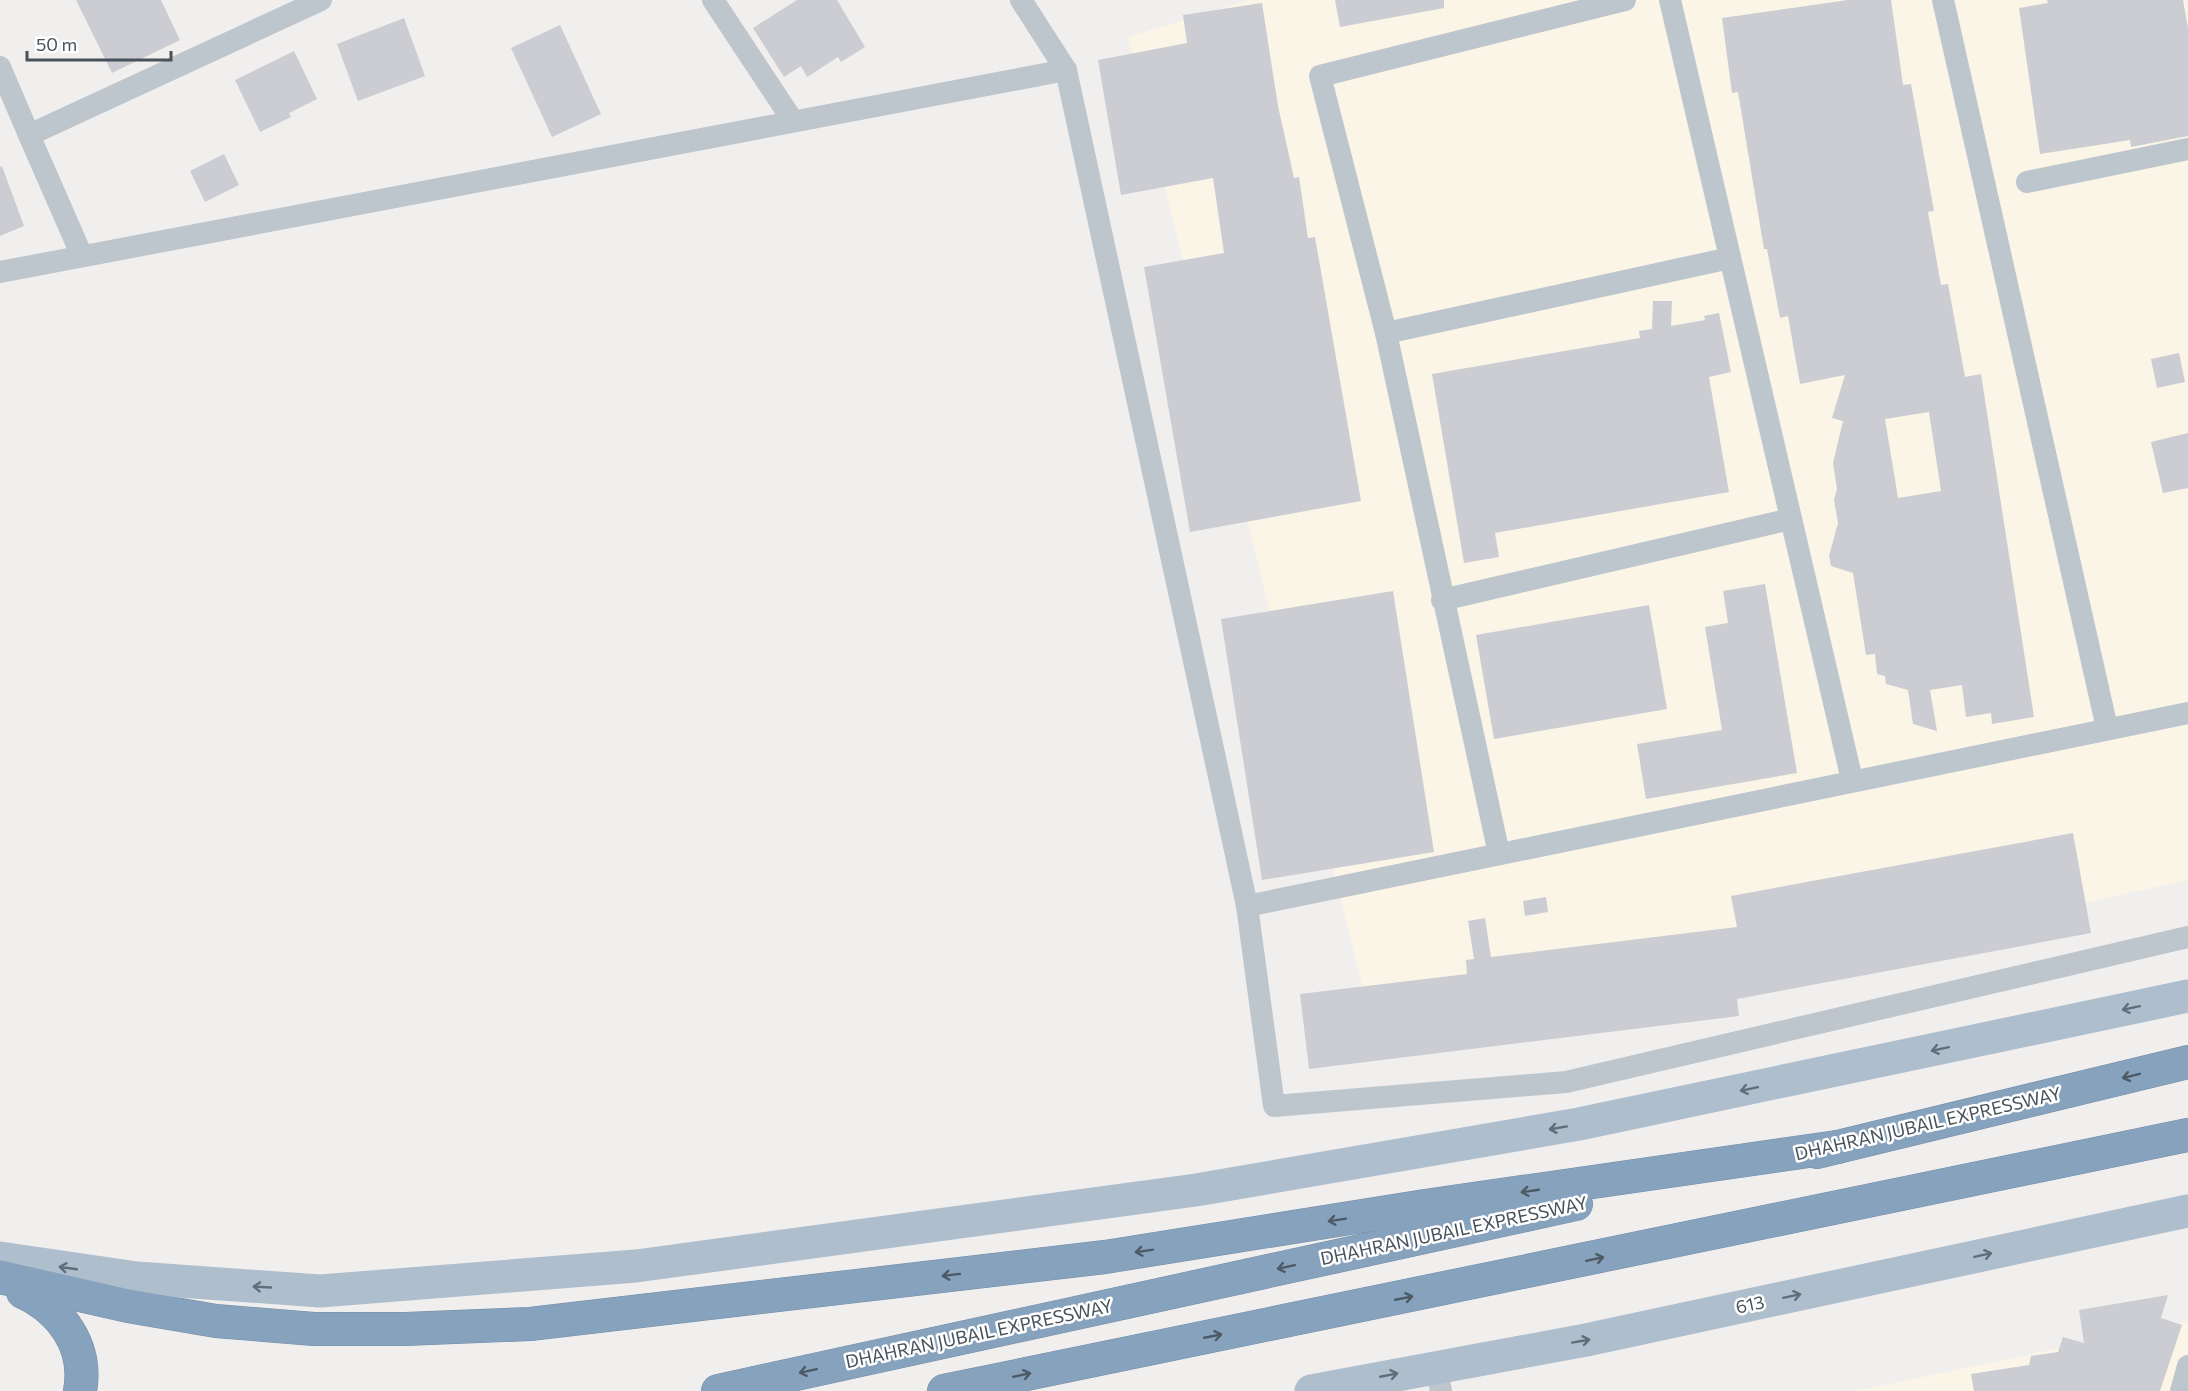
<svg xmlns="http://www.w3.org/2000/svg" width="2188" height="1391" viewBox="0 0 2188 1391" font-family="Commissioner,sans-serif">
	<rect width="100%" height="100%" fill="#f1eeee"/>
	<!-- commercial -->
	<g fill="#fbf5e7">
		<path d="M 1250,0 L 2188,0 L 2188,880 L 1825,960 L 1374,1035 L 1128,37 Z"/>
		<path d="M 2188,1321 L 2188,1391 L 1856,1391 Z"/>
	</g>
	<!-- building -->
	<g fill="#cbcdd3" fill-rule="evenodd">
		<path d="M 76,0 L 161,0 L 180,40 L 112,73 Z"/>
		<path d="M 797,0 L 837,0 L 865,47 L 841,62 L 838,57 L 807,77 L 801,66 L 784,77 L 753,28 Z"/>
		<path d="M 1335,0 L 1444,0 L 1444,8 L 1340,27 Z"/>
		<path d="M 1848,0 L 1891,0 L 1903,85 L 1911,84 L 1934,211 L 1928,212 L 1941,285 L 1948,284 L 1965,377 L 1981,374 L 2034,717 L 1992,724 L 1991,713 L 1966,717 L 1962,685 L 1930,690 L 1937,731 L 1913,724 L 1908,690 L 1886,684 L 1885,676 L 1877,674 L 1875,654 L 1866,655 L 1853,573 L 1831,566 L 1829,556 L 1838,523 L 1834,500 L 1837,489 L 1833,463 L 1843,421 L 1832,418 L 1845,375 L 1800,384 L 1788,316 L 1780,318 L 1767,249 L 1764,249 L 1738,92 L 1732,93 L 1722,18 ZM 1929,412 L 1941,491 L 1898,498 L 1885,419 Z"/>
		<path d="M 2047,0 L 2183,0 L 2188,28 L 2188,136 L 2131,147 L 2130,140 L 2040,154 L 2019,8 L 2048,3 Z"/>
		<path d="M 1262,3 L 1278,106 L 1294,178 L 1299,177 L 1308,238 L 1315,237 L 1361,501 L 1190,532 L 1144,267 L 1224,253 L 1213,178 L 1121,195 L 1098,60 L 1187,43 L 1183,15 Z"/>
		<path d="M 404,18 L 425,76 L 358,101 L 337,44 Z"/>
		<path d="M 560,25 L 601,114 L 552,137 L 511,48 Z"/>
		<path d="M 294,51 L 317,99 L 289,113 L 291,117 L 260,132 L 235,80 Z"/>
		<path d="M 224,154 L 239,185 L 205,202 L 190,171 Z"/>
		<path d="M 2,166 L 24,226 L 0,236 L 0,167 Z"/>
		<path d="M 1653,301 L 1672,301 L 1671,326 L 1705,320 L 1704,316 L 1719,313 L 1731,372 L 1709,377 L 1729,492 L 1495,533 L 1499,557 L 1464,563 L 1432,374 L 1640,338 L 1639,331 L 1652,329 Z"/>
		<path d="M 2179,353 L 2185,382 L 2157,388 L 2151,359 Z"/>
		<path d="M 2188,433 L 2188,488 L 2163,493 L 2151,442 Z"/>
		<path d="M 1765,584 L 1797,773 L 1646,799 L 1637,744 L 1722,730 L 1705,627 L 1728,623 L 1723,591 Z"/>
		<path d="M 1393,591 L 1434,852 L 1262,880 L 1221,619 Z"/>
		<path d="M 1649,605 L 1667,709 L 1494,739 L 1476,635 Z"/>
		<path d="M 2073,833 L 2091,933 L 1737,999 L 1739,1016 L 1309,1069 L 1300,994 L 1467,974 L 1466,960 L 1474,959 L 1468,921 L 1485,918 L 1491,957 L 1737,927 L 1731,896 Z"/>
		<path d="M 1546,897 L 1548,912 L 1525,916 L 1523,901 Z"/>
		<path d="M 2168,1295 L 2161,1318 L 2182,1325 L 2160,1391 L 1974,1391 L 1971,1374 L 2029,1365 L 2031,1356 L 2058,1352 L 2063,1337 L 2084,1343 L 2079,1310 Z"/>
	</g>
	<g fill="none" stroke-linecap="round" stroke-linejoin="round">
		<!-- motorway casing -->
		<g stroke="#728da8" stroke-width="34">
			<g id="motorway">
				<path d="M 1817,1152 L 2188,1062"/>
				<path d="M 0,1277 L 128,1306 L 216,1321 L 314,1329 L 405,1329 L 530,1324 L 1105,1257 L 1425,1206 L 1837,1147"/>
				<path d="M 23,1292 C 62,1310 88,1347 80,1391"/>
				<path d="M 718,1391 L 1576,1204"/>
				<path d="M 944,1391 L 2188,1135"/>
			</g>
		</g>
		<!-- minor -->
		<g stroke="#bdc6cd" stroke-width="22">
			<path d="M 713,0 L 793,121"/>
			<path d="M 1021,0 L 1066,70 L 1247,906 L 1274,1106 L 1566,1082 L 2188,937"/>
			<path d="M 1670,0 L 1852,780"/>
			<path d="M 1943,0 L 2107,728"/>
			<path d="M 0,67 L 29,135"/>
			<path d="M 2027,182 L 2188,149"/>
			<path d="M 82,256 L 29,135 L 321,0"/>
			<path d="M 0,272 L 1066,70"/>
			<path d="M 1386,333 L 1730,258"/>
			<path d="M 1442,600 L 1791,519"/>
			<path d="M 1499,854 L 1386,333 L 1320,76 L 1625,0"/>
			<path d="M 1247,906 L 2188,713"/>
			<path d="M 1436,1366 L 1441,1391"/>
			<path d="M 2181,1391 L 2188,1366"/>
		</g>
		<!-- primary -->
		<g stroke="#aebecd" stroke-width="33">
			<path d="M 0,1258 L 137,1278 L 320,1291 L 636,1266 L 1196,1190 L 1579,1124 L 2188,996"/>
			<path d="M 1311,1391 L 1586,1340 L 2188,1211"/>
		</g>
		<!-- motorway -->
		<use href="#motorway" stroke="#86a2bc" stroke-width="33"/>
	</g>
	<!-- one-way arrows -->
	<defs><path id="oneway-shaft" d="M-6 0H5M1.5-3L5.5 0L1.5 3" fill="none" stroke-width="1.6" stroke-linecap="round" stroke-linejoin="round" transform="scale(1.5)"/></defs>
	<g stroke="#616d78">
		<use href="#oneway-shaft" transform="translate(2131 1008) rotate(168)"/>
		<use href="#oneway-shaft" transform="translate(1940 1049) rotate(168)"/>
		<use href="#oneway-shaft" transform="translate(1749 1089) rotate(168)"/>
		<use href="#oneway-shaft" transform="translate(1558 1128) rotate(170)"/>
		<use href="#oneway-shaft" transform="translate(1983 1255) rotate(-12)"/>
		<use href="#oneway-shaft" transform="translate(68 1268) rotate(-172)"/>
		<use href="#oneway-shaft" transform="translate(262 1287) rotate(-177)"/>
		<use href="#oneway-shaft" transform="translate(1792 1296) rotate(-12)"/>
		<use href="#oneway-shaft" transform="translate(1581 1341) rotate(-10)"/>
		<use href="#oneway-shaft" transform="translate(1389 1375) rotate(-11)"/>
	</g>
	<g stroke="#4d5a65">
		<use href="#oneway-shaft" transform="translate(2131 1076) rotate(166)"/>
		<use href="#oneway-shaft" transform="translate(1530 1191) rotate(172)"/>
		<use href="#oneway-shaft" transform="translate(1337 1220) rotate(171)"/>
		<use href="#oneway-shaft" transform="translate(1144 1251) rotate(171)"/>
		<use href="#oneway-shaft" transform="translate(1595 1259) rotate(-12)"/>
		<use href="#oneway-shaft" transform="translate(1286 1267) rotate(168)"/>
		<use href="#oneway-shaft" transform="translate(951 1275) rotate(173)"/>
		<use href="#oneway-shaft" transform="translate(1404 1298) rotate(-11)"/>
		<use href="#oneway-shaft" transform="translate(1213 1336) rotate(-11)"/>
		<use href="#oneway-shaft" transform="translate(808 1371) rotate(168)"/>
		<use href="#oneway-shaft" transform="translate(1022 1375) rotate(-12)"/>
	</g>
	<g text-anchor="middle" stroke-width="5" stroke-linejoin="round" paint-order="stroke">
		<!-- street labels -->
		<g font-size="18" fill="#47525b" stroke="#fff">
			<text transform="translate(1928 1124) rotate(-13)" y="6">DHAHRAN JUBAIL EXPRESSWAY</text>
			<text transform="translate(1454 1231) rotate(-12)" y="6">DHAHRAN JUBAIL EXPRESSWAY</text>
			<text transform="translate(1750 1305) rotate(-12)" y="6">613</text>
			<text transform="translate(979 1334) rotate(-12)" y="6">DHAHRAN JUBAIL EXPRESSWAY</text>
		</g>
	</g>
	<!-- scale -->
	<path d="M27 51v9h144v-9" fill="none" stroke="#47525b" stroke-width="3"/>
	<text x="36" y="51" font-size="18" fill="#47525b" stroke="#ffffff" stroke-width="4.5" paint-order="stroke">50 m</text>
</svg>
